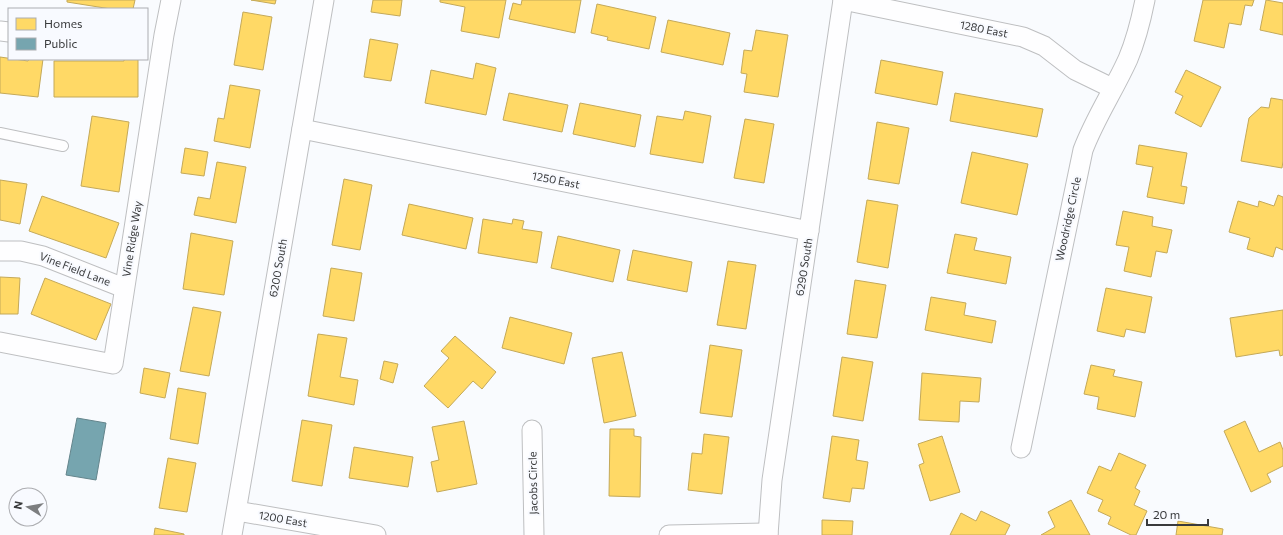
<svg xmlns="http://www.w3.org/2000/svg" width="1283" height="535" viewBox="0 0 1283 535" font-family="Commissioner,sans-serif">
	<rect width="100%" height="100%" fill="#f9fbfe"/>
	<!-- homes -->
	<g fill="#ffd966" stroke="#c4a959">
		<path d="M 67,0 L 135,0 L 133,9 L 111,9 L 67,2 Z"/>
		<path d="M 251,0 L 276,0 L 275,4 Z"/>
		<path d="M 373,0 L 402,0 L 400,16 L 371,12 Z"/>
		<path d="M 440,0 L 506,0 L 499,38 L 461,31 L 465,7 L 440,2 Z"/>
		<path d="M 522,0 L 581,0 L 575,33 L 509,19 L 513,3 L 521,5 Z"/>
		<path d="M 1203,0 L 1254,0 L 1252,6 L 1245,5 L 1241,25 L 1229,23 L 1224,48 L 1194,41 Z"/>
		<path d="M 1266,0 L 1283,3 L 1283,35 L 1260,30 Z"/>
		<path d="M 597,4 L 656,17 L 649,49 L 607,40 L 608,37 L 591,33 Z"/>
		<path d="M 243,12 L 272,17 L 263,70 L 234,65 Z"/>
		<path d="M 668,20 L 730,33 L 723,65 L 661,52 Z"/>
		<path d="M 756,30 L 788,35 L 778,97 L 744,92 L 747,74 L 741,73 L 744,50 L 752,51 Z"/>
		<path d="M 370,39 L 398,44 L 391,81 L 364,77 Z"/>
		<path d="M 0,57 L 28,61 L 29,59 L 43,59 L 38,97 L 0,93 Z"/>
		<path d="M 124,59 L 138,59 L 138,97 L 54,97 L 54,61 L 124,61 Z"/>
		<path d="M 881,60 L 943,72 L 937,105 L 875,93 Z"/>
		<path d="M 476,63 L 496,68 L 486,115 L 425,103 L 431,70 L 473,79 Z"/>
		<path d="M 1186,70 L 1221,87 L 1201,127 L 1175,113 L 1183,96 L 1175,92 Z"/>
		<path d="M 230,85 L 260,90 L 250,148 L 214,141 L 218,118 L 224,119 Z"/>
		<path d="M 509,93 L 568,105 L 562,132 L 503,120 Z"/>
		<path d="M 955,93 L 1043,109 L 1037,137 L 950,121 Z"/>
		<path d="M 1271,98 L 1283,100 L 1283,161 L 1282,168 L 1241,161 L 1249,118 L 1261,107 L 1269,108 Z"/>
		<path d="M 580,103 L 641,115 L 635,147 L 573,134 Z"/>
		<path d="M 685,111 L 711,116 L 703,163 L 650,154 L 657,116 L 683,120 Z"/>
		<path d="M 92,116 L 129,122 L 119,192 L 81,186 Z"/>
		<path d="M 745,119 L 774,124 L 764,183 L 734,178 Z"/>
		<path d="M 877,122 L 909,128 L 899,184 L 868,179 Z"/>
		<path d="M 1139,145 L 1187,153 L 1181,186 L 1187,187 L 1184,204 L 1147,197 L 1153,167 L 1136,164 Z"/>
		<path d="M 185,148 L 208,152 L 204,176 L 181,173 Z"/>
		<path d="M 972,152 L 1028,164 L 1017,215 L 961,203 Z"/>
		<path d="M 217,162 L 246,167 L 236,223 L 194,215 L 198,197 L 210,199 Z"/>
		<path d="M 344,179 L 372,185 L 360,250 L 332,245 Z"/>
		<path d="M 0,180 L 27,184 L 20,224 L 0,220 Z"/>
		<path d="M 1278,195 L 1283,197 L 1283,250 L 1276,247 L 1273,257 L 1247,249 L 1250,238 L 1229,232 L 1238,201 L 1258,207 L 1259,201 L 1274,206 Z"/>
		<path d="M 42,196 L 119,223 L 106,258 L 29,231 Z"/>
		<path d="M 867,200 L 898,205 L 888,268 L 857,262 Z"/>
		<path d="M 409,204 L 473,218 L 466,249 L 402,235 Z"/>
		<path d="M 1123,211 L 1153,217 L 1152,226 L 1172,230 L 1167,253 L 1156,251 L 1151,277 L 1124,271 L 1129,247 L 1116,245 Z"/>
		<path d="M 483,219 L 512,224 L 513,219 L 524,221 L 522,229 L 542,232 L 537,263 L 478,253 Z"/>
		<path d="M 191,233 L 233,241 L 224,295 L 183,289 Z"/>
		<path d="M 955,234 L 977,238 L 974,250 L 1011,257 L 1006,284 L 947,273 Z"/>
		<path d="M 558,236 L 620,250 L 613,282 L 551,268 Z"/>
		<path d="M 633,250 L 692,262 L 687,292 L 627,280 Z"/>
		<path d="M 728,261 L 756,265 L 746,329 L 717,325 Z"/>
		<path d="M 331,268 L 362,273 L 354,321 L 323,316 Z"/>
		<path d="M 0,277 L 20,278 L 18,314 L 0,314 Z"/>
		<path d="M 45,278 L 111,304 L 96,340 L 31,314 Z"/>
		<path d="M 855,280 L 886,285 L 877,338 L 847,334 Z"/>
		<path d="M 1106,288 L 1152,297 L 1145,333 L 1126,329 L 1124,337 L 1097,331 Z"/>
		<path d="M 931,297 L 966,303 L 964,315 L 996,321 L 992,343 L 925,330 Z"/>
		<path d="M 193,307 L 221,312 L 209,376 L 180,371 Z"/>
		<path d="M 1283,310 L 1283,355 L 1280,356 L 1279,350 L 1236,357 L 1230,318 Z"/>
		<path d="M 510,317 L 572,333 L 564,364 L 502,348 Z"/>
		<path d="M 318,334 L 347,338 L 340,377 L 358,380 L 354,405 L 308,396 Z"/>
		<path d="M 455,336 L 496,372 L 482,389 L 473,381 L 448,408 L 424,386 L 449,358 L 441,351 Z"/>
		<path d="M 710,345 L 742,350 L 732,417 L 700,413 Z"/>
		<path d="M 622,352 L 636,416 L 604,423 L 592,358 Z"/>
		<path d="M 842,357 L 873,362 L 863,421 L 833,416 Z"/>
		<path d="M 384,361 L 398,364 L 393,383 L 380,379 Z"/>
		<path d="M 1091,365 L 1115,370 L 1113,376 L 1142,382 L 1135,417 L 1097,409 L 1099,397 L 1084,394 Z"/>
		<path d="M 144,368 L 170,373 L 165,398 L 140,393 Z"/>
		<path d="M 922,373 L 981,378 L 979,402 L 960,401 L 959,422 L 919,420 Z"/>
		<path d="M 178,388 L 206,393 L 198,444 L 170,439 Z"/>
		<path d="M 302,420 L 332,425 L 322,486 L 292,481 Z"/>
		<path d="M 464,421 L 477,484 L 437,492 L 431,462 L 439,460 L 432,427 Z"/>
		<path d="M 1245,421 L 1259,452 L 1280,442 L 1283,450 L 1283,466 L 1267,474 L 1271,482 L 1251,492 L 1224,431 Z"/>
		<path d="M 610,429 L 634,429 L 634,436 L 641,437 L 640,497 L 609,496 Z"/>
		<path d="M 704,434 L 729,437 L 722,494 L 688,490 L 692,453 L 702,454 Z"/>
		<path d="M 832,436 L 859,440 L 856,460 L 868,462 L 864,489 L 852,488 L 850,502 L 823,498 Z"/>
		<path d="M 942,436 L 960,492 L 930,501 L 919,465 L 924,463 L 918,444 Z"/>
		<path d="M 354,447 L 413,457 L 408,487 L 349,478 Z"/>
		<path d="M 1119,453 L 1146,465 L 1135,488 L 1140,491 L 1134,505 L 1147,511 L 1136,535 L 1131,535 L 1108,524 L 1111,517 L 1098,511 L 1103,500 L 1087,493 L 1099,466 L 1111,471 Z"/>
		<path d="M 168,458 L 196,463 L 187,512 L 159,508 Z"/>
		<path d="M 1071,500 L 1090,535 L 1041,535 L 1055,527 L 1048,512 Z"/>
		<path d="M 981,511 L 1010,525 L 1005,535 L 950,535 L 961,513 L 976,521 Z"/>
		<path d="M 822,520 L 853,521 L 852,535 L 822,535 Z"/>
		<path d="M 1178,521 L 1223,529 L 1222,535 L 1176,535 Z"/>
		<path d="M 155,528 L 184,534 L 184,535 L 154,535 Z"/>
	</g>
	<!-- public -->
	<path fill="#76a5af" stroke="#64858c" d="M 77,418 L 106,423 L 96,480 L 66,475 Z"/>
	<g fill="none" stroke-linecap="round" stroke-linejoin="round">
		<!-- lane casing -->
		<g stroke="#bebfc1" stroke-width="12">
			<path id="lane" d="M 0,133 L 63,146"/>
		</g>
		<!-- street casing -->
		<g stroke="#bebfc1" stroke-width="21">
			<g id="street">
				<path d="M 843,0 L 1023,37 L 1044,46 L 1075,70 L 1112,88"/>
				<path d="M 0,31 L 9,32"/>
				<path d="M 302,129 L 809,231"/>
				<path d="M 0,251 L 21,251 L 43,256 L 124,288"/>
				<path d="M 0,342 L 113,364 L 164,35 L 171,0"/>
				<path d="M 532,430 L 534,535"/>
				<path d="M 1021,448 L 1083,150 C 1095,118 1114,90 1128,59 C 1136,40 1141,20 1145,0"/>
				<path d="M 237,511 L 376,535"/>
				<path d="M 232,535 L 324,0"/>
				<path d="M 669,535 L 768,533"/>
				<path d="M 768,535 L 772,480 L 843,0"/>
			</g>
		</g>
		<!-- lane -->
		<use href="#lane" stroke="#fefeff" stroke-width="10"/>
		<!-- street -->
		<use href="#street" stroke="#fefeff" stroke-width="19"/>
	</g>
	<g text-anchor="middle" stroke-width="4" stroke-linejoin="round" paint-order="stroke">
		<!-- street labels -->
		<g font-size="11" fill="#393a3c" stroke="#f8faff">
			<text transform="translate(984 29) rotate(11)" y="4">1280 East</text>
			<text transform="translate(556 180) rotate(11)" y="4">1250 East</text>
			<text transform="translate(1068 219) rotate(-78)" y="4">Woodridge Circle</text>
			<text transform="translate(132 239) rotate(-81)" y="4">Vine Ridge Way</text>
			<text transform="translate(804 267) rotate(-81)" y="4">6290 South</text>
			<text transform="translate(278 268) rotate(-80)" y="4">6200 South</text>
			<text transform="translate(75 269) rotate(21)" y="4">Vine Field Lane</text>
			<text transform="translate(533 483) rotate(-91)" y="4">Jacobs Circle</text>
			<text transform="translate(283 519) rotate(10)" y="4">1200 East</text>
		</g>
	</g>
	<!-- legend -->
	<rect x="8" y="8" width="140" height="52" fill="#f8faff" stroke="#acadb1"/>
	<rect x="16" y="18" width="20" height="12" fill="#ffd966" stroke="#acadb1"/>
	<text x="44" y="28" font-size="12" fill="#393a3c">Homes</text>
	<rect x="16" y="38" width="20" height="12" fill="#76a5af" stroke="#acadb1"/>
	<text x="44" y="48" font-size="12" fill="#393a3c">Public</text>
	<!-- north arrow -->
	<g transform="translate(28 507) rotate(281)"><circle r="19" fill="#f8faff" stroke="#acadb1"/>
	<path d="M0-3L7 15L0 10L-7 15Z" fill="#7c7e80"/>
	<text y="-6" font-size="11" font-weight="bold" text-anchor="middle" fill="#393a3c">N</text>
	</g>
	<!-- scale -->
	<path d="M1147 519v6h61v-6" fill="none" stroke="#393a3c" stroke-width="2"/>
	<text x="1153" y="519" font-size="12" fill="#393a3c" stroke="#f8faff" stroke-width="3" paint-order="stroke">20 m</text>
</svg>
